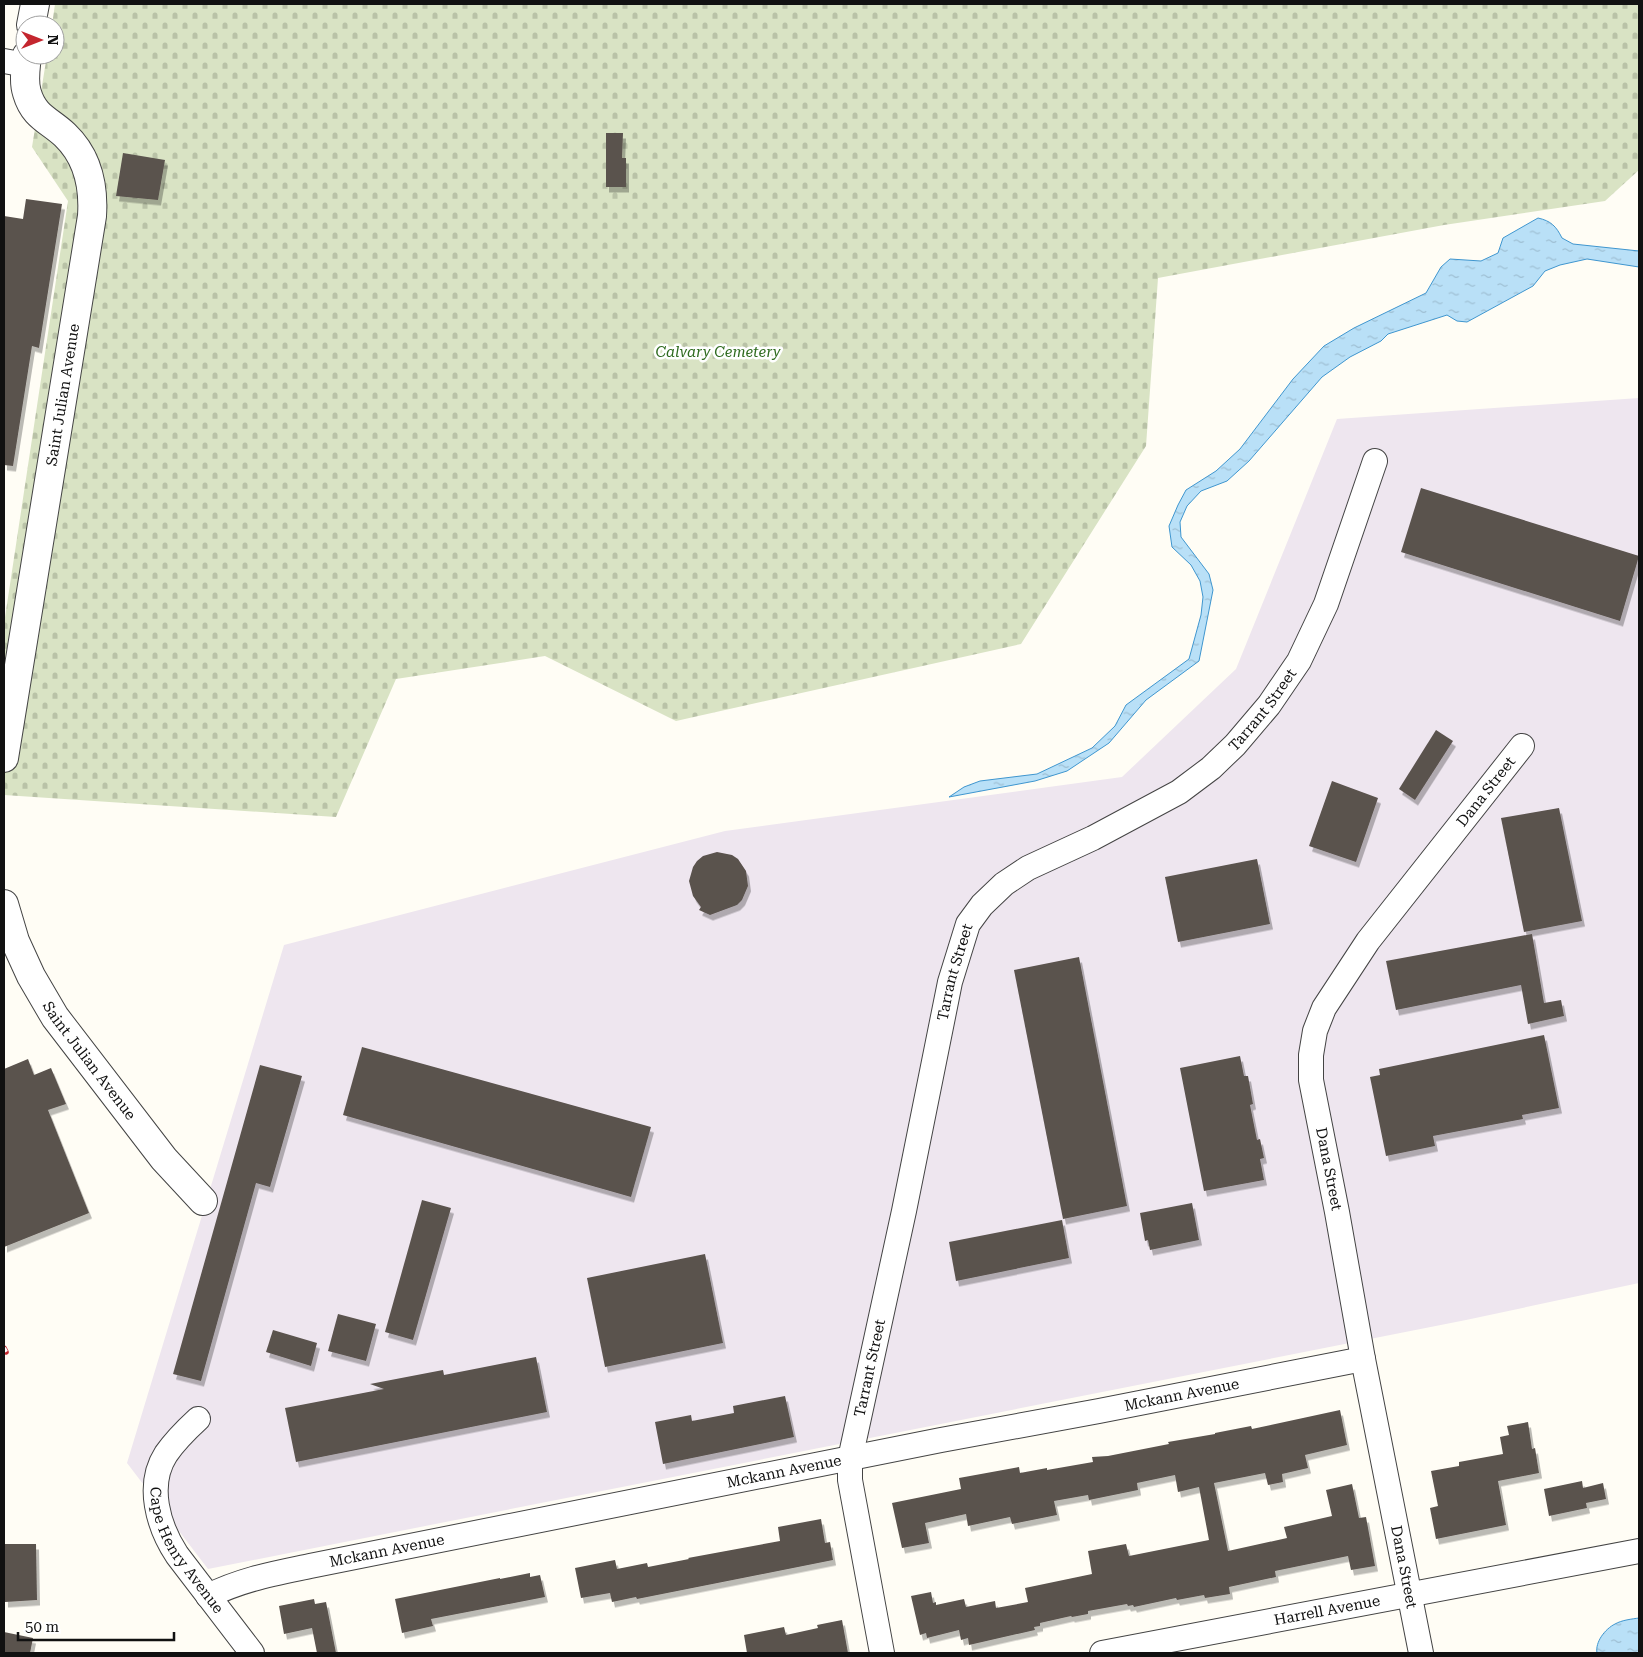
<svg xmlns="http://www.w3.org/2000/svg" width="1643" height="1657" viewBox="0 0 1643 1657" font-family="'Roboto Serif',serif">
	<defs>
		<pattern id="cemetery-stones" width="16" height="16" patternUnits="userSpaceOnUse" patternTransform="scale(1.25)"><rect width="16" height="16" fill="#d9e3c4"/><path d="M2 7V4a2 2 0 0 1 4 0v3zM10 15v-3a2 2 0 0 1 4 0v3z" fill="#b9c2a7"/></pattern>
		<pattern id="water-ripples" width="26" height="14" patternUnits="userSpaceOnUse" patternTransform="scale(1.25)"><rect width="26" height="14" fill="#b9e0f7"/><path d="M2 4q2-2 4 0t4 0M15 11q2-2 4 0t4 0" fill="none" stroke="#9ebfd3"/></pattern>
		<filter id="shadow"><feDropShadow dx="3" dy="5.5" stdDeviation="0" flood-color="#0004"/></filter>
	</defs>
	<rect width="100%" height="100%" fill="#fffdf5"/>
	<!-- industrial -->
	<path fill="#eee6ef" d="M 1639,398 L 1639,1283 L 1466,1320 L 208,1569 L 127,1463 L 284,945 L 725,831 L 1122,777 L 1236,669 L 1337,419 Z"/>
	<!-- cemetery -->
	<path fill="url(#cemetery-stones)" d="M 55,4 L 1639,4 L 1639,170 L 1605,201 L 1444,225 L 1158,278 L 1146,446 L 1021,644 L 676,721 L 545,656 L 396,679 L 336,817 L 4,795 L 4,624 L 68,201 L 32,147 L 47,55 L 55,55 L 55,25 L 52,25 Z"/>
	<!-- water -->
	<g fill="url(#water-ripples)" stroke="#3f96cf">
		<path d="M 1538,218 C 1551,221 1556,226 1562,238 L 1573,244 L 1639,251 L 1639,267 L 1587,259 L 1560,265 L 1545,271 L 1533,286 L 1467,322 L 1457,321 L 1447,315 L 1388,334 L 1381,341 L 1350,357 L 1322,377 L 1249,461 L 1227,481 L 1201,491 L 1187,506 L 1180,522 L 1181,537 L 1209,574 L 1213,590 L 1199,661 L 1146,700 L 1109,743 L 1067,771 L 1035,781 L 949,797 L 964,787 L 980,781 L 1037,774 L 1092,748 L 1115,726 L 1126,705 L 1189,659 L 1201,615 L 1203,597 L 1200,581 L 1191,565 L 1172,547 L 1169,526 L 1178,505 L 1186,490 L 1216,471 L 1240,449 L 1293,379 L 1324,346 L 1354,328 L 1426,293 L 1441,267 L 1450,259 L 1481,261 L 1498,253 L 1503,238 Z"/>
		<path d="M 1639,1618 L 1639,1653 L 1597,1653 C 1595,1642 1605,1629 1615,1624 C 1622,1620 1632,1619 1639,1618 Z"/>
	</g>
	<!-- building -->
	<g fill="#5a524d" filter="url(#shadow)">
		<path d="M 606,133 L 623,133 L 622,158 L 626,158 L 626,187 L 606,187 Z"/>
		<path d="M 123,153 L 165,160 L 158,200 L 116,196 Z"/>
		<path d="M 26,199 L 62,204 L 39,348 L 32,346 L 13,466 L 4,465 L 4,216 L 23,219 Z"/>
		<path d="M 1421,488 L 1639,556 L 1620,621 L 1401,552 Z"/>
		<path d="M 1436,730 L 1453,741 L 1415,800 L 1399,789 Z"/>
		<path d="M 1332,781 L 1378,798 L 1356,862 L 1309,846 Z"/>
		<path d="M 1559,808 L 1582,921 L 1524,932 L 1501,818 Z"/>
		<path d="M 717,852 L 732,855 L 738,859 L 746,871 L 748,886 L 742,900 L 737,905 L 710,915 L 699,910 L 701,907 L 693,896 L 689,881 L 693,867 L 697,861 L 703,856 Z"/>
		<path d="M 1257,859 L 1270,924 L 1178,942 L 1165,877 Z"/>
		<path d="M 1532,934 L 1544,1003 L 1561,1000 L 1564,1016 L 1528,1024 L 1521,985 L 1396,1010 L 1386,961 Z"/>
		<path d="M 1079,957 L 1127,1206 L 1063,1219 L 1014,970 Z"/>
		<path d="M 1544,1035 L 1559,1108 L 1522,1115 L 1523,1119 L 1433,1136 L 1435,1146 L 1386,1156 L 1370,1077 L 1380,1075 L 1379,1069 Z"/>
		<path d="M 362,1047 L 651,1127 L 631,1197 L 343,1115 Z"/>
		<path d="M 1240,1056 L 1244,1076 L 1248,1076 L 1253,1104 L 1250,1105 L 1257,1140 L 1260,1139 L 1264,1158 L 1260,1159 L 1264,1180 L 1204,1191 L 1180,1068 Z"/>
		<path d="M 28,1059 L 34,1075 L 51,1068 L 66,1104 L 48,1110 L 89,1213 L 4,1247 L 4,1069 Z"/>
		<path d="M 260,1065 L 302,1076 L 270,1187 L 256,1183 L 201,1381 L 173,1374 Z"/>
		<path d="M 422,1200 L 451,1208 L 413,1340 L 385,1332 Z"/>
		<path d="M 1192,1203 L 1199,1240 L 1150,1250 L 1148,1240 L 1145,1241 L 1140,1213 Z"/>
		<path d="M 1062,1220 L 1069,1258 L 956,1281 L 949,1242 Z"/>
		<path d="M 705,1254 L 723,1343 L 605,1367 L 587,1278 Z"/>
		<path d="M 338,1314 L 376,1324 L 366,1361 L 328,1351 Z"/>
		<path d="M 273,1330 L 317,1343 L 311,1366 L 266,1352 Z"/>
		<path d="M 536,1357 L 547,1412 L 296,1462 L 285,1408 L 384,1389 L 370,1384 L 443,1370 L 444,1375 Z"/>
		<path d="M 785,1396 L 794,1437 L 663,1464 L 655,1422 L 691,1415 L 692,1421 L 734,1413 L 733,1406 Z"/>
		<path d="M 1340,1410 L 1347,1445 L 1305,1455 L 1308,1468 L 1282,1474 L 1283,1482 L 1268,1485 L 1265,1473 L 1214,1483 L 1228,1551 L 1287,1538 L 1284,1527 L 1332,1516 L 1326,1490 L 1352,1484 L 1359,1518 L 1366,1517 L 1375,1566 L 1351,1570 L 1348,1556 L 1275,1571 L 1276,1577 L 1229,1587 L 1230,1594 L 1205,1598 L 1204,1595 L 1177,1600 L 1176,1598 L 1134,1607 L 1133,1605 L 1128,1606 L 1127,1604 L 1088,1611 L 1088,1614 L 1072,1617 L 1071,1616 L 1040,1623 L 1040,1626 L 1034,1627 L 1035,1630 L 969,1645 L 968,1638 L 961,1640 L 959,1630 L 927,1638 L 926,1633 L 920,1635 L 911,1596 L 931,1592 L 933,1603 L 936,1602 L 936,1605 L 964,1599 L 966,1607 L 995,1601 L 996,1608 L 1028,1602 L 1025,1588 L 1092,1574 L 1088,1551 L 1126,1544 L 1129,1556 L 1209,1540 L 1199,1487 L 1178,1492 L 1175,1475 L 1137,1483 L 1138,1490 L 1089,1500 L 1088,1495 L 1054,1501 L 1057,1515 L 1012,1524 L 1010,1517 L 968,1526 L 966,1514 L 925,1523 L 929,1543 L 902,1548 L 892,1503 L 961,1489 L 959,1478 L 1019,1467 L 1020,1473 L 1047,1468 L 1047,1470 L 1093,1462 L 1092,1457 L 1108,1456 L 1169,1444 L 1168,1442 L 1215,1434 L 1215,1433 L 1251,1426 L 1252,1429 Z"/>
		<path d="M 1528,1422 L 1532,1449 L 1535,1448 L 1539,1473 L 1498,1481 L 1506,1525 L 1436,1539 L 1430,1508 L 1438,1506 L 1431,1471 L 1459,1466 L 1459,1462 L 1503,1454 L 1500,1437 L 1509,1435 L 1507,1426 Z"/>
		<path d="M 1582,1481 L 1583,1488 L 1603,1483 L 1606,1499 L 1586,1503 L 1587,1508 L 1549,1516 L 1544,1489 Z"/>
		<path d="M 821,1519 L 825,1543 L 830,1542 L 833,1560 L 637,1599 L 636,1597 L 612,1602 L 610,1593 L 581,1598 L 575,1568 L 615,1560 L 617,1569 L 647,1563 L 648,1567 L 689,1559 L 688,1558 L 780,1541 L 778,1527 Z"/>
		<path d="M 4,1544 L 36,1544 L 37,1600 L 5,1602 Z"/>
		<path d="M 530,1573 L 530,1577 L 540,1575 L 545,1597 L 431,1619 L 433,1626 L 402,1633 L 395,1599 L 500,1578 L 500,1579 Z"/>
		<path d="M 314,1599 L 315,1604 L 326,1602 L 336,1653 L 317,1653 L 312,1628 L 284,1634 L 279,1606 Z"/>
		<path d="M 842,1620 L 848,1653 L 747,1653 L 744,1635 L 784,1627 L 786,1635 L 818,1628 L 817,1625 Z"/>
		<path d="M 4,1632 L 33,1638 L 30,1653 L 4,1653 Z"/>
	</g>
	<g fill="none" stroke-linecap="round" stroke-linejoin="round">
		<!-- minor casing -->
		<g stroke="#444" stroke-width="26">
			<g id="minor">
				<path d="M 4,61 L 26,65"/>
				<path id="s1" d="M 198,1419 C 186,1430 175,1441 166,1454 C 146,1485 158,1526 177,1555 L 252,1653"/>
				<path id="s2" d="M 208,1596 C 243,1579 272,1574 310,1566 L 941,1440 L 1099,1411 L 1363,1359"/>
				<path id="s3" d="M 882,1653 L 850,1480 L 850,1459 L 904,1211 L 950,982 L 968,924 L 982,905 L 1004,884 L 1028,868 L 1093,838 L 1179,792 L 1211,768 L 1235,745 L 1269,705 L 1299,661 L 1326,604 L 1375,461"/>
				<path id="s4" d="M 1102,1653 L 1639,1551"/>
				<path id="s5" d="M 1421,1653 L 1363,1359 L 1337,1212 L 1311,1080 L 1311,1055 L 1315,1031 L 1324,1008 L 1368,941 L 1522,746"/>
			</g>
		</g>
		<!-- tertiary casing -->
		<g stroke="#444" stroke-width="30">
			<g id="tertiary">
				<path d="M 31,25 L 35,4"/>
				<path id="s6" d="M 4,758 L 92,216 C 94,186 88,157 65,135 C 49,120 34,117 27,93 C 23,81 26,67 27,55"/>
				<path id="s7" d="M 4,904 L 15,941 L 31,976 L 55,1017 L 164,1159 L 203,1201"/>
			</g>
		</g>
		<!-- minor -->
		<use href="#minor" stroke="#fff" stroke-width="24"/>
		<!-- tertiary -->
		<use href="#tertiary" stroke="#fff" stroke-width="28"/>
		<!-- rail casing -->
		<g stroke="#c4262e" stroke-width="5.5">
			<path id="rail" d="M 4,1348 L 6,1352"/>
		</g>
		<!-- rail -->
		<use href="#rail" stroke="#fff" stroke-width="4" stroke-dasharray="11" stroke-linecap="butt"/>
	</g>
	<g text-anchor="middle" stroke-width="5" stroke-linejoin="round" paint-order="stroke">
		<!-- park labels -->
		<g font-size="15" font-style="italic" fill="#2f6b1f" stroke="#fff">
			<text x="718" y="357">Calvary Cemetery</text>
		</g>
		<!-- street labels -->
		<g font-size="15" fill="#111" stroke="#fff">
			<text dy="5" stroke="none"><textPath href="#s6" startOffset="368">Saint Julian Avenue</textPath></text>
			<text dy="5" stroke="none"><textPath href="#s3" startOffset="1115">Tarrant Street</textPath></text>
			<text dy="5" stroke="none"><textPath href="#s5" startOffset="928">Dana Street</textPath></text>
			<text dy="5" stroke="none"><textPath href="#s3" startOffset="695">Tarrant Street</textPath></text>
			<text dy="5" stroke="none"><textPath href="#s7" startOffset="180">Saint Julian Avenue</textPath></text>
			<text transform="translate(1329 1169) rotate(79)" y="5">Dana Street</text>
			<text dy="5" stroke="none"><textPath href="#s3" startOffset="290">Tarrant Street</textPath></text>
			<text dy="5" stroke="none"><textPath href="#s2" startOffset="995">Mckann Avenue</textPath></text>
			<text dy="5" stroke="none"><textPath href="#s2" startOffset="590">Mckann Avenue</textPath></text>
			<text dy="5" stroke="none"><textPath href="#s1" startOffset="154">Cape Henry Avenue</textPath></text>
			<text dy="5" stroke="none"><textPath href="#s2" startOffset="185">Mckann Avenue</textPath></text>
			<text transform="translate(1404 1567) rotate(79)" y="5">Dana Street</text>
			<text dy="5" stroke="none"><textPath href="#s4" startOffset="229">Harrell Avenue</textPath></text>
		</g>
	</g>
	<!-- border -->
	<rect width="1643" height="1657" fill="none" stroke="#111111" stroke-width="10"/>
	<!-- north arrow -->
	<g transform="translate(40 40) rotate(90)"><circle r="24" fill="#ffffff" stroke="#a0a0a0"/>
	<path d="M0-4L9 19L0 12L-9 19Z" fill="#c4262e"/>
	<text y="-8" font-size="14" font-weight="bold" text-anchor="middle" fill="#111111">N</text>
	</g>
	<!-- scale -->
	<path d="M18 1632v8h156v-8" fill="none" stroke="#111111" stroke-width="2.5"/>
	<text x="25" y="1632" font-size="15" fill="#111111" stroke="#ffffff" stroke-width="4" paint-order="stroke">50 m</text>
</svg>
